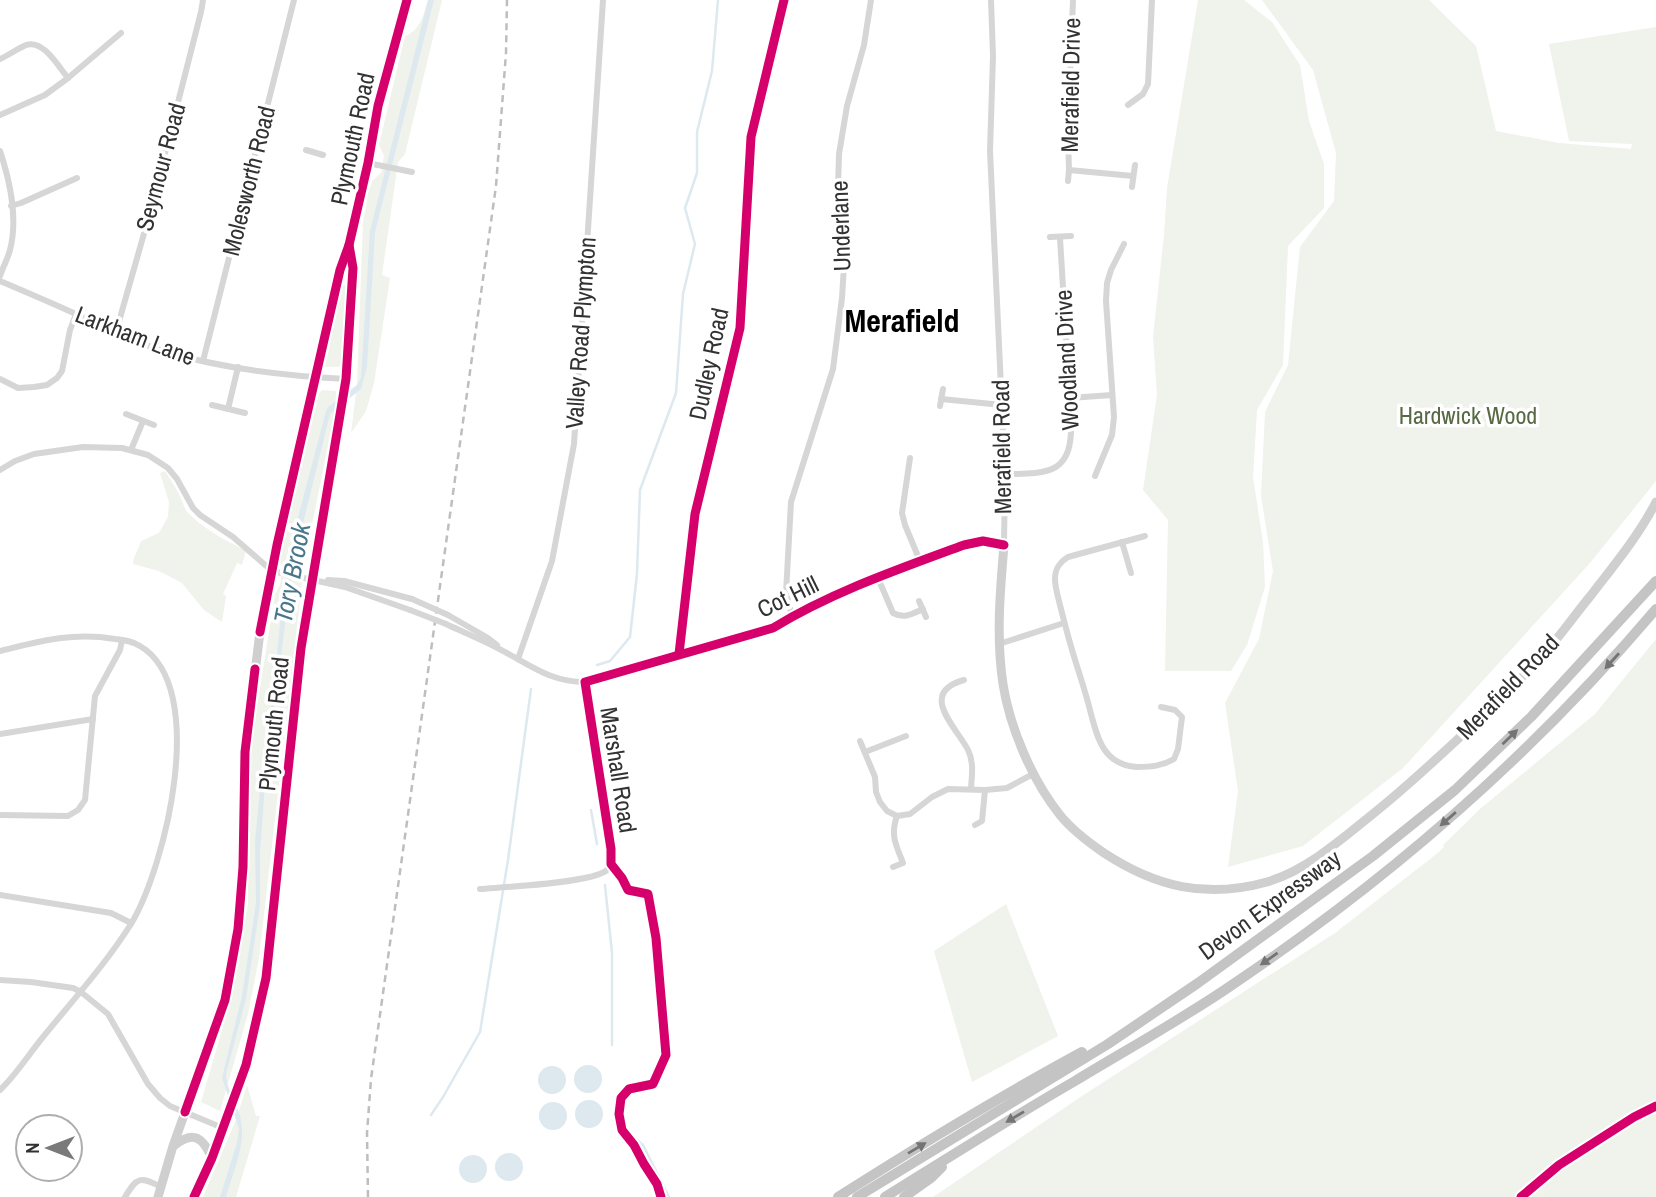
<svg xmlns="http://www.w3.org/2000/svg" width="1656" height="1197" viewBox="0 0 1656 1197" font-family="'Archivo Narrow',sans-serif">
	<rect width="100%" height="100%" fill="#fff"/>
	<!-- green -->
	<g fill="#f0f2ec">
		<path d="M 428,0 L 442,0 L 405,154 L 398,162 L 382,275 L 390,278 L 374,383 L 366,411 L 351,433 L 357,385 L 363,223 L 368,194 L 372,181 L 381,173 L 384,156 L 379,145 L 405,36 C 420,31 424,14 428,0 Z"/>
		<path d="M 1198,0 L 1244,0 L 1272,22 L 1300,65 L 1309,121 L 1324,164 L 1324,208 L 1288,246 L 1283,365 L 1257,410 L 1253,477 L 1263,542 L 1265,587 L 1247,645 L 1231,671 L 1165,671 L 1168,520 L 1143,490 L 1157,395 L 1153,337 L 1164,235 L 1167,188 Z"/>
		<path d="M 1262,0 L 1429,0 L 1476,46 L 1496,131 L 1559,143 L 1631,149 L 1632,144 L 1569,141 L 1549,44 L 1656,27 L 1656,481 L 1590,563 L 1403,768 L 1303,846 L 1228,867 L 1238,791 L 1225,703 L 1259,639 L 1273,571 L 1261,496 L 1265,412 L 1288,365 L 1300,247 L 1334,201 L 1336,153 L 1313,70 Z"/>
		<path d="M 346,285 L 342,365 L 338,367 L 325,367 L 342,286 Z"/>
		<path d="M 322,390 L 336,391 L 335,410 L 304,565 L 259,958 L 248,1014 L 220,1111 L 201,1102 L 229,1006 L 248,904 L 249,772 L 252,738 L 275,594 L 280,585 L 283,564 L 279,563 L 319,393 Z"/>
		<path d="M 165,471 L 178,492 L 186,511 L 199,523 L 218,536 L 246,551 L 242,565 L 237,563 L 223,594 L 226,596 L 222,622 L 204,610 L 182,583 L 159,571 L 133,564 C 133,557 139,549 141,541 L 159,533 L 168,517 L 169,502 L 160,473 Z"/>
		<path d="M 1656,639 L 1656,1197 L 933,1197 L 1082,1096 L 1335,933 L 1439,852 L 1444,847 L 1443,845 L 1480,809 L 1595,714 Z"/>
		<path d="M 1006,904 L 1058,1036 L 972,1082 L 934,951 Z"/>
		<path d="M 247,1085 L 256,1116 L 260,1116 L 236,1197 L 203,1197 L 236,1120 Z"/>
	</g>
	<!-- water -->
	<g fill="#dde9ef">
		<path d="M 428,0 L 434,0 L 375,232 L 367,367 L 361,389 L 330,414 L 293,564 L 266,771 L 260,852 L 260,905 L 246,999 L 226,1074 C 226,1090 239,1105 241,1121 C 246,1146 232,1174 226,1197 L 220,1197 L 237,1143 L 239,1129 L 222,1078 L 242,996 L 256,903 L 255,841 L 262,770 L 273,695 L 286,563 L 326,411 L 328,407 L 357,385 L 361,378 L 370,231 Z"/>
		<circle cx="588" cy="1079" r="14"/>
		<circle cx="552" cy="1080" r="14"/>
		<circle cx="589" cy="1114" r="14"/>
		<circle cx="553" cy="1116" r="14"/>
		<circle cx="509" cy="1167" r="14"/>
		<circle cx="473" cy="1169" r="14"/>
	</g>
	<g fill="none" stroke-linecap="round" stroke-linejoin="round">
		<!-- stream -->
		<g stroke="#dde9ef" stroke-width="2.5">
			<path d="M 597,665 L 610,661 L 630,637 L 637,574 L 640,490 L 676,393 L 683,294 L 695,244 L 685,208 L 697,173 L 697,132 L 712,71 L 718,0"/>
			<path d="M 591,810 L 597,844"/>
			<path d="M 605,885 L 612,953 L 612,1045"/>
			<path d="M 431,1115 L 443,1097 L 480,1032 L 508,860 L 531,689"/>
			<path d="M 626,1131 L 643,1145 L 669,1197"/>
		</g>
		<!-- street -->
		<g stroke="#d6d6d6" stroke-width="6">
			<path d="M 1073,0 L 1068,136 L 1069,170 L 1133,176"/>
			<path d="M 0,59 C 9,55 17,49 26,45 C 43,39 58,66 68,78"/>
			<path d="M 1128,105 L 1143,94 L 1148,84 L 1152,0"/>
			<path d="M 0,115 L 45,95 L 68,78 L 121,33"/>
			<path d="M 306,150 L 323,155"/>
			<path d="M 0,151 C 10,181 18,219 10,250 C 8,258 3,267 0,276"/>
			<path d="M 368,163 L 412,172"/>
			<path d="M 1068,181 L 1069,170"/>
			<path d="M 1132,187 L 1135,165"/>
			<path d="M 11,206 L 21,203 L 77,178"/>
			<path d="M 1050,237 L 1071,236"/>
			<path d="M 0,281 C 26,292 52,303 78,315 C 107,328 136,343 167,352 C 224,369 286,376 346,379"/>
			<path d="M 116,332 L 149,216 L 201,12 L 203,0"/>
			<path d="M 203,361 L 294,0"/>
			<path d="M 0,379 L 18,388 L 34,387 L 47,385 L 57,378 L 62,371 L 70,330 L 76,314"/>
			<path d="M 1070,398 L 1112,395"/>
			<path d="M 941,399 L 1002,405"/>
			<path d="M 212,405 L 245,413"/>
			<path d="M 940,406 L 943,389"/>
			<path d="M 228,409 L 238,367"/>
			<path d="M 126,414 L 154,425"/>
			<path d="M 131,450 L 143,421"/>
			<path d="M 910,458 L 902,513 L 905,525 L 920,561"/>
			<path d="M 0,470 L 15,461 L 34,454 L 83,447 L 122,448 L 148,455 L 168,468 L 177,479 L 193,508 L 200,515 L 233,537 L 272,571 L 345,587 L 410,610"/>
			<path d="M 1005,474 C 1051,474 1073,473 1071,420 L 1060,238"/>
			<path d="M 1095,476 L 1112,435 L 1114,417 L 1106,301 L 1107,283 L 1111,270 L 1124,244"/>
			<path d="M 1145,536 L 1068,557 C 1060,562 1055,568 1055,579 C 1055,587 1058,597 1060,605 C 1065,625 1070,644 1076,663 C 1081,679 1086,694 1090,710 C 1097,737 1103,765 1137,767 C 1151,767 1162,766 1174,759 L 1178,749 L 1182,717 L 1175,710 L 1161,707"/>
			<path d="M 1122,542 L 1131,573"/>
			<path d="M 878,578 L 893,613 C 904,619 912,614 923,609"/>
			<path d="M 328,580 L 344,581 L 412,599"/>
			<path d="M 919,601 L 926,617"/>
			<path d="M 448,615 L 488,638 L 497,645"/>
			<path d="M 792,616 L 786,593 L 791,502 L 833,369 L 842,298 L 846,232 L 838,187 L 839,154 L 847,106 L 864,45 L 871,0"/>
			<path d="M 446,624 C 465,633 486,641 505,652 C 533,667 552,682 585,682 L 773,628 C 832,592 899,569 964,545 L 983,541 L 1004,545 L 1005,474 L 990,151 L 993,56 L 991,0"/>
			<path d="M 999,644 L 1064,623"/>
			<path d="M 0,651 C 41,641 72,632 115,639 C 124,640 132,641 140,646 C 210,687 165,868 131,924 C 105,965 73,1000 43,1037 C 29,1054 16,1075 0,1090"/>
			<path d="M 679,654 L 695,514 L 740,328 L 751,137 L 784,0"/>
			<path d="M 518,659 L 552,561 L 574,444 L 603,0"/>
			<path d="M 964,680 C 917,693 957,728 968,750 C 974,762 972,775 971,788"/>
			<path d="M 0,734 L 93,719"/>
			<path d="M 860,741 L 875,777 L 876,792 L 880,802 L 887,811 L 897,816 L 910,814 L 932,797 L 948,789 L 985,790 L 1007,788 L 1033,774"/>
			<path d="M 865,752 L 906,736"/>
			<path d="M 0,815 L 68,816 L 78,810 L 85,800 L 95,696 L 120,650 L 122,640"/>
			<path d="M 975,825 L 982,821 L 985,790"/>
			<path d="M 893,867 L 903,863 C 896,845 890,835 897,816"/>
			<path d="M 480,889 C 503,887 593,883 607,870 C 613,864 611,856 611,849 L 585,682"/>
			<path d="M 0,895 L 111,913 L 131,923"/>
			<path d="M 0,980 L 31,982 L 73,988 L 81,992 L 108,1014 L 148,1084 L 160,1098 L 170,1106 L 223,1128"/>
			<path d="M 125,1197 C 137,1177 140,1176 161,1187"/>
		</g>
		<!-- secondary -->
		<g stroke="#cfcfcf" stroke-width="9">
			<path d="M 1004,545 C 1000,592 996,638 1003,684 C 1010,728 1032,780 1060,815 C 1072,830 1088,842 1104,853 C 1156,887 1206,899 1267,882 C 1307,870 1342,839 1374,813 C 1409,785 1441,755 1474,724 C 1499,700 1526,675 1549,648 C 1564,631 1577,612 1592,594 C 1615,564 1639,535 1656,502"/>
			<path d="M 175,1145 C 194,1130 203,1138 212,1158"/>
			<path d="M 158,1197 L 173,1146 L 225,1000 L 238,929 L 243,867 L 245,752 L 260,632 L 277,545 L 340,270 L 349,245 L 368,163 L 378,106 L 407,0"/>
			<path d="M 194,1197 L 212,1158 L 246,1065 L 266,978 L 301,648 L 346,379 L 353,268 L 350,247"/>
		</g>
		<!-- highway -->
		<g stroke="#c4c4c4" stroke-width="10">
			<path d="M 838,1197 C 918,1146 999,1097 1082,1052"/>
			<path d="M 857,1197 L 1108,1044 L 1198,983 L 1373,856 L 1455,790 L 1531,717 L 1656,581"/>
			<path d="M 885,1197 C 948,1158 1011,1118 1075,1081 C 1126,1050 1179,1021 1229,987 C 1387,881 1533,754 1656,609"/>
			<path d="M 904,1197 L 931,1178 L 942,1167"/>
		</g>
		<!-- rail -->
		<path stroke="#bebebe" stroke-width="2.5" stroke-dasharray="7 5" stroke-linecap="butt" d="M 368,1197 L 367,1133 L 371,1079 L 496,186 L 506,53 L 507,0"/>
		<!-- street-bridge -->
		<g stroke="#d6d6d6" stroke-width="6">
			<path d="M 412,599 L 448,615"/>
			<path d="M 410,610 L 446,624"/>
		</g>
		<!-- cycleway casing -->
		<g stroke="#fff" stroke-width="13">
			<g id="cycleway">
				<path d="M 260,632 L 277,545 L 340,270 L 349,245 L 368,163 L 378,106 L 407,0"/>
				<path d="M 679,654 L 695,514 L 740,328 L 751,137 L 784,0"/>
				<path d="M 185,1112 L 225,1000 L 238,929 L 243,867 L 245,752 L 255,669"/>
				<path d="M 194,1197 L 212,1158 L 246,1065 L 266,978 L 301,648 L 346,379 L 353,268 L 349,245"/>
				<path d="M 661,1197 L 657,1184 L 644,1164 L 634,1145 L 622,1130 L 619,1114 L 621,1098 L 629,1089 L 653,1084 L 666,1055 L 656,938 L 648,894 L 628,890 L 622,878 L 611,864 L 611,849 L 585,682 L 773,628 C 832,592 899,569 964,545 L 983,541 L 1004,545"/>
				<path d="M 1521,1197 L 1559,1165 L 1634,1117 L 1656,1106"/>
			</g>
		</g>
		<!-- cycleway -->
		<use href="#cycleway" stroke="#d6006c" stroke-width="9"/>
	</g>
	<!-- one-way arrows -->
	<defs><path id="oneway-solid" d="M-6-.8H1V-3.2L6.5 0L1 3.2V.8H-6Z" transform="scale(1.75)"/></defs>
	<g fill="#747474">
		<use href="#oneway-solid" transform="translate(1612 661) rotate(132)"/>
		<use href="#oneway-solid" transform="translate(1510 737) rotate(-44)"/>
		<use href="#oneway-solid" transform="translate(1448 819) rotate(139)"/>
		<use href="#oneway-solid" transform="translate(1269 959) rotate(145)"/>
		<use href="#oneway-solid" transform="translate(1015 1117) rotate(149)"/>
		<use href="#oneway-solid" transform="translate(917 1148) rotate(-31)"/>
	</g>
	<g text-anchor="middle" stroke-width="7" stroke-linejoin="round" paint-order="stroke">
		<!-- street labels -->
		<g font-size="24" fill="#323232" stroke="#fff">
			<text transform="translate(1071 85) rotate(-89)" y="8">Merafield Drive</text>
			<text transform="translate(353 139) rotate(-78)" y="8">Plymouth Road</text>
			<text transform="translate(161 167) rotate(-75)" y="8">Seymour Road</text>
			<text transform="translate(249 181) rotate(-76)" y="8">Molesworth Road</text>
			<text transform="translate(841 226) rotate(-92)" y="8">Underlane</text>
			<text transform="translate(581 333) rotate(-86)" y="8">Valley Road Plympton</text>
			<text transform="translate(135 336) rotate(21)" y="8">Larkham Lane</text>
			<text transform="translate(1067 360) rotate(-93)" y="8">Woodland Drive</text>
			<text transform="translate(709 364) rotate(-78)" y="8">Dudley Road</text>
			<text transform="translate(1002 447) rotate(-91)" y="8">Merafield Road</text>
			<text transform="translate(788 597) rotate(-26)" y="8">Cot Hill</text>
			<text transform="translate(1508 687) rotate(-46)" y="8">Merafield Road</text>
			<text transform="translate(274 724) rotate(-84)" y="8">Plymouth Road</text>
			<text transform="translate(618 770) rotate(81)" y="8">Marshall Road</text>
			<text transform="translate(1270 905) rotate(-36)" y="8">Devon Expressway</text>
		</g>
		<!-- park labels -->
		<g font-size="24" fill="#586a44" stroke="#fff">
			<text x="1468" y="424">Hardwick Wood</text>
		</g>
		<!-- water labels -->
		<g font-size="26" font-style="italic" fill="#48778c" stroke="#fff">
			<text transform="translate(292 573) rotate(-79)" y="9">Tory Brook</text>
		</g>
		<!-- district labels -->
		<g font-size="32" font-weight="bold" fill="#000" stroke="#fff">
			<text x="902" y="332">Merafield</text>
		</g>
	</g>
	<!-- north arrow -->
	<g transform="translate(49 1148) rotate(270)"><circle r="33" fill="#ffffff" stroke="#adadad" stroke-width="2"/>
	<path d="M0-5L12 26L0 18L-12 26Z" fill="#7a7a7a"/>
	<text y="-10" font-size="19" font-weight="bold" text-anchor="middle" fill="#323232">N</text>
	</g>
</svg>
